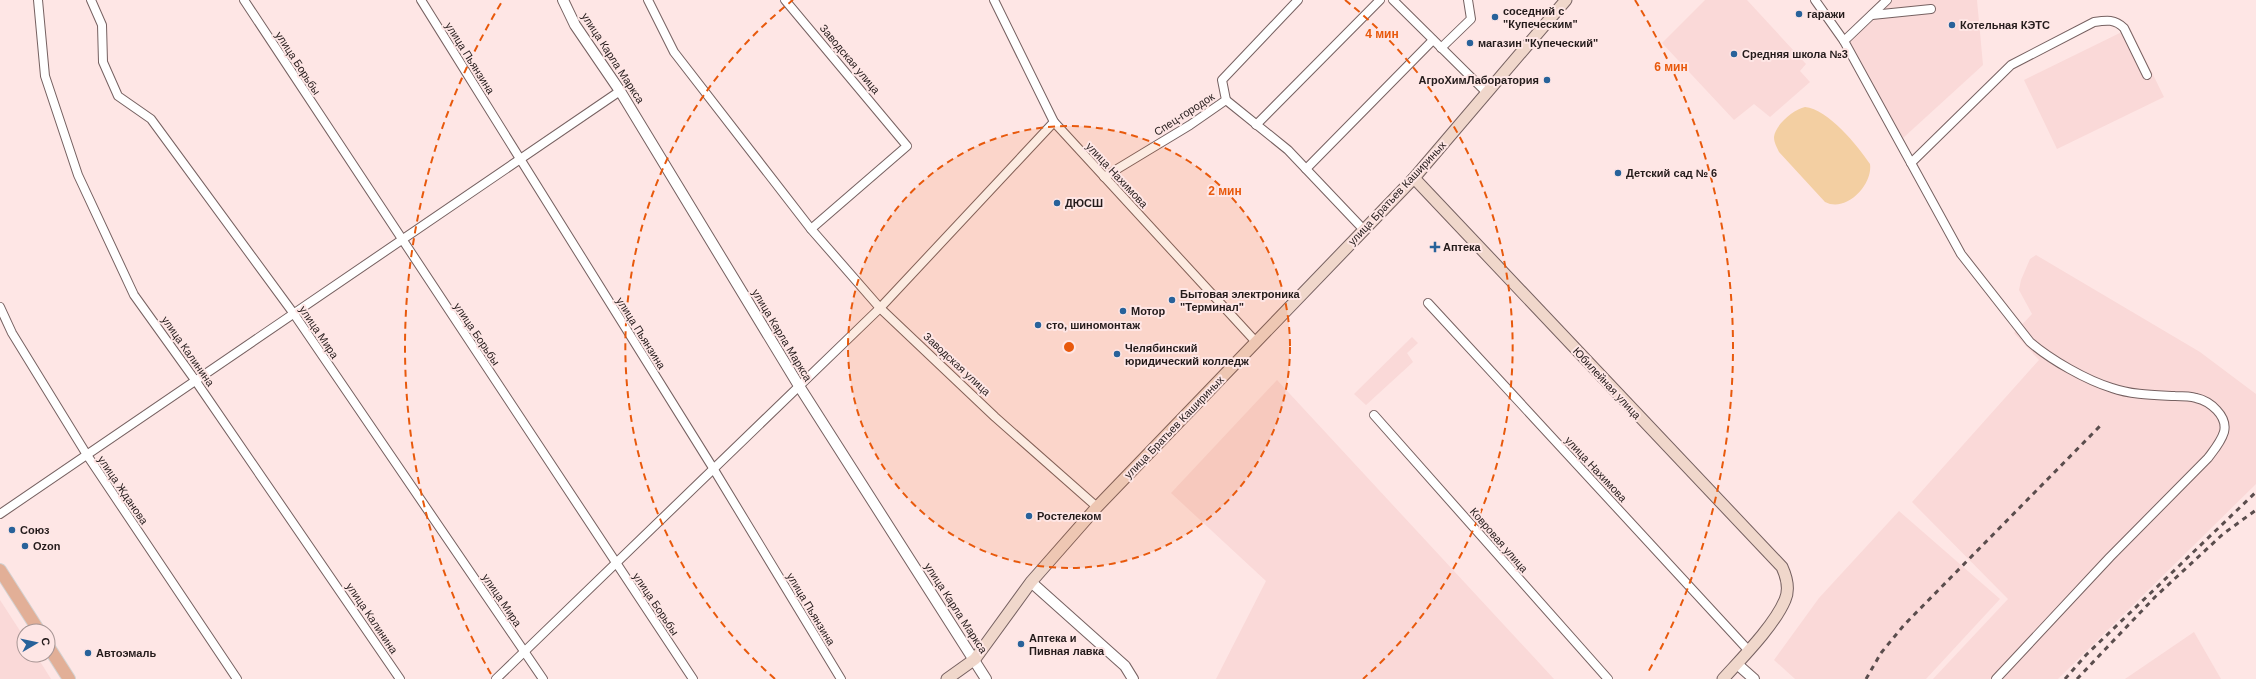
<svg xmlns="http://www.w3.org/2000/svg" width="2256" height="679" viewBox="0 0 2256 679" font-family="Helvetica,sans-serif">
	<rect width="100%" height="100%" fill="#fee6e5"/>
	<!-- built -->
	<g fill="#fad9d8">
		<path d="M 1705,0 L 1747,0 L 1806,64 L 1800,71 L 1810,82 L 1770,117 L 1754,104 L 1734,120 L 1662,43 Z"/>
		<path d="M 1892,0 L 1977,0 L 1983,65 L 1903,138 L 1849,43 Z"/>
		<path d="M 2130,28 L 2164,97 L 2057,149 L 2024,80 Z"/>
		<path d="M 2036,255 L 2200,352 L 2256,394 L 2256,484 L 2058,679 L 1933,679 L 2008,599 L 1912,502 L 2039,360 L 2014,333 L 2032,314 L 2019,290 L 2021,280 L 2030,259 Z"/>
		<path d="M 1412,337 L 1418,343 L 1407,353 L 1413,362 L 1366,405 L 1354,394 Z"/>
		<path d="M 1277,380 L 1554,679 L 1216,679 L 1266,581 L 1171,493 Z"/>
		<path d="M 1899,511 L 2000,599 L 1926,679 L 1795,679 L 1774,660 L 1819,598 Z"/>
		<path d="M 0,600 L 24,637 L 24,655 L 36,655 L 51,679 L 0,679 Z"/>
		<path d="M 2194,632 L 2221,679 L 2125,679 Z"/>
	</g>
	<!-- green -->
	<path fill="#f3cfa2" d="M 1805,107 C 1828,109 1858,146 1870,164 C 1873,185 1846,213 1825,202 L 1779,152 C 1777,147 1774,143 1774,137 C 1775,125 1794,109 1805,107 Z"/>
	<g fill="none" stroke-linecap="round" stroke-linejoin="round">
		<!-- minor casing -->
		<g stroke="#766161" stroke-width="10">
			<g id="minor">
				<path d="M 38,0 L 45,76 L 78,175 L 134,295 L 195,380 L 400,679"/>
				<path d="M 91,0 L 102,25 L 103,62 L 118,96 L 151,119 L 294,314 L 543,679"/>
				<path d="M 244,0 L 693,679"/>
				<path d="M 421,0 L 713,468 L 841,679"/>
				<path d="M 648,0 L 674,52 L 811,229 L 880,308 L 995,417 L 1097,507"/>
				<path d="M 785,0 L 907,146 L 811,229"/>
				<path d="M 994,0 L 1054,122 L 1256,342"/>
				<path d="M 1393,0 L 1486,92"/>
				<path d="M 1815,0 L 1844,41 L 1961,254 L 2030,342 C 2051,360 2086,380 2112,388 C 2132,395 2154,395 2175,396 C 2182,396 2190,396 2196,398 C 2210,401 2228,416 2224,432 C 2221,442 2214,450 2208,458 L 2110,557 L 1996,679"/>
				<path d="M 1872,15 L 1931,9"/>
				<path d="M 1844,41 L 1887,0"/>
				<path d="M 1441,48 L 1471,19 L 1468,0"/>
				<path d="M 1226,100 L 1288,150 L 1364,230"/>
				<path d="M 1256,125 L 1380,0"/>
				<path d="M 1911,163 L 2011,65 L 2094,22 C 2107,20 2115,19 2124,28 L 2147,75"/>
				<path d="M 1306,169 L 1433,40"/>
				<path d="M 1104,177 L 1190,125 L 1226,100 L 1222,80 L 1298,0"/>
				<path d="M 1428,303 L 1749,651"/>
				<path d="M 0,307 L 12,333 L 87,455 L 237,679"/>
				<path d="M 1374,415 L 1608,679"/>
				<path d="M 0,514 L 620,91"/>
				<path d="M 496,679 L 880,308 L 1054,122"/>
			</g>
		</g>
		<!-- tertiary casing -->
		<g stroke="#766161" stroke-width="12">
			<g id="tertiary">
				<path d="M 563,0 L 575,25 L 620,91 L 799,386 L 986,679"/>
				<path d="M 1031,582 L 1125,666 L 1133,679"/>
				<path d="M 1737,664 L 1754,679"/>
			</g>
		</g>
		<!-- secondary casing -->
		<g stroke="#766161" stroke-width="13">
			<g id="secondary">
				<path d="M 1414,178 L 1782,567 C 1787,578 1790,589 1785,600 C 1774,626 1742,658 1723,679"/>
				<path d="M 947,679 L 975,659 L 1031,582 L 1097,507 L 1414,178 L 1566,0"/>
			</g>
		</g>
		<!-- primary casing -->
		<g stroke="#d3d1d1" stroke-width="14">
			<g id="primary">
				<path d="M 0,570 L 39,631"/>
				<path d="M 48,646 L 69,679"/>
			</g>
		</g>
		<!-- minor -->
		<use href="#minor" stroke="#fff" stroke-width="8"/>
		<!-- tertiary -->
		<use href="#tertiary" stroke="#fff" stroke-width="10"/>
		<!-- secondary -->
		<use href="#secondary" stroke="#f0d7cb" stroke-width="11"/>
		<!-- primary -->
		<use href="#primary" stroke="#e2af97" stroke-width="12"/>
		<!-- rail -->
		<g stroke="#5a4d4d" stroke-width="3" stroke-dasharray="5 5" stroke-linecap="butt">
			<path d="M 1866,679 L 1881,653 L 1904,625 L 2101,425"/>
			<path d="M 2065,679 L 2086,655 L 2256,492"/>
			<path d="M 2077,679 L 2155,597 L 2223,534 L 2256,510"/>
		</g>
	</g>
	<!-- distance rings -->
	<circle cx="1069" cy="347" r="221" fill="#e8590c" fill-opacity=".12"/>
	<g fill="none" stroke="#e8590c" stroke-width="2" stroke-dasharray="7 5">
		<circle cx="1069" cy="347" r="221"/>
		<path d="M775 679A443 443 0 0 1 793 0M1345 0A443 443 0 0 1 1363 679"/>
		<path d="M491 674A664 664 0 0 1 503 0M1635 0A664 664 0 0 1 1647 674"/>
	</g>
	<!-- markers -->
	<g fill="#28629a" stroke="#fee6e5" stroke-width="1.5">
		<circle cx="1799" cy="14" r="4"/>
		<circle cx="1495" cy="17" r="4"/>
		<circle cx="1952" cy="25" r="4"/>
		<circle cx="1470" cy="43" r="4"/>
		<circle cx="1734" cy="54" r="4"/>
		<circle cx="1547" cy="80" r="4"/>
		<circle cx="1618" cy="173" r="4"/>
		<circle cx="1057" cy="203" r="4"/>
		<path d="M1433 241h4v4h4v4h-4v4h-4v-4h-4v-4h4z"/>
		<circle cx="1172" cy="300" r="4"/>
		<circle cx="1123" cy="311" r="4"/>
		<circle cx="1038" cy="325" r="4"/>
		<circle cx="1117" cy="354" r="4"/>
		<circle cx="1029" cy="516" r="4"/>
		<circle cx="12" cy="530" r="4"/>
		<circle cx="25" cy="546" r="4"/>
		<circle cx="1021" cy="644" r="4"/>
		<circle cx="88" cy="653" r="4"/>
	</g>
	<g text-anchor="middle" stroke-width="4" stroke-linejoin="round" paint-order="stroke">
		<!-- poi labels -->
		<g font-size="11" font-weight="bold" fill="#241b1b" stroke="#fee6e5" text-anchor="start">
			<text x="1503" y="15">соседний с<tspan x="1503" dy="13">"Купеческим"</tspan></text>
			<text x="1807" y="18">гаражи</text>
			<text x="1960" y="29">Котельная КЭТС</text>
			<text x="1478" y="47">магазин "Купеческий"</text>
			<text x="1742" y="58">Средняя школа №3</text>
			<text x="1539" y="84" text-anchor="end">АгроХимЛаборатория</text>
			<text x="1626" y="177">Детский сад № 6</text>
			<text x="1065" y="207">ДЮСШ</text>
			<text x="1443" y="251">Аптека</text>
			<text x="1180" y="298">Бытовая электроника<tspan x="1180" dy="13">"Терминал"</tspan></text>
			<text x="1131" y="315">Мотор</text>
			<text x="1046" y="329">сто, шиномонтаж</text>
			<text x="1125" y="352">Челябинский<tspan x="1125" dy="13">юридический колледж</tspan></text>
			<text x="1037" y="520">Ростелеком</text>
			<text x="20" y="534">Союз</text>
			<text x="33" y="550">Ozon</text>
			<text x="1029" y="642">Аптека и<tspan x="1029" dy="13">Пивная лавка</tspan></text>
			<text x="96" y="657">Автоэмаль</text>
		</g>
		<!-- street labels -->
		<g font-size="11" fill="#241b1b" stroke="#fee6e5">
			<text transform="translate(470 58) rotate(58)" y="4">улица Пьянзина</text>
			<text transform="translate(613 58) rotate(57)" y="4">улица Карла Маркса</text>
			<text transform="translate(850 59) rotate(50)" y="4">Заводская улица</text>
			<text transform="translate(298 63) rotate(57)" y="4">улица Борьбы</text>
			<text transform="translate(1184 114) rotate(-33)" y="4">Спец-городок</text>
			<text transform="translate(1117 175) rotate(47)" y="4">улица Нахимова</text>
			<text transform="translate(1397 193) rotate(-47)" y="4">улица Братьев Кашириных</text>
			<text transform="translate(319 332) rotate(56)" y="4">улица Мира</text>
			<text transform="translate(641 333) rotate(58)" y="4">улица Пьянзина</text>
			<text transform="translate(477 334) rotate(56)" y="4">улица Борьбы</text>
			<text transform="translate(782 335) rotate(59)" y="4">улица Карла Маркса</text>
			<text transform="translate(188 351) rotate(55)" y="4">улица Калинина</text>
			<text transform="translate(957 364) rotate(43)" y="4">Заводская улица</text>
			<text transform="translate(1607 383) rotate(47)" y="4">Юбилейная улица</text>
			<text transform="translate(1174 427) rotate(-46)" y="4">улица Братьев Кашириных</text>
			<text transform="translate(1596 469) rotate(47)" y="4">улица Нахимова</text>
			<text transform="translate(123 490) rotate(56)" y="4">улица Жданова</text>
			<text transform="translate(1499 540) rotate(49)" y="4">Ковровая улица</text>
			<text transform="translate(502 600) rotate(56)" y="4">улица Мира</text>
			<text transform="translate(656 604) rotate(56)" y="4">улица Борьбы</text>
			<text transform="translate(956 608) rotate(57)" y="4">улица Карла Маркса</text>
			<text transform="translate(811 609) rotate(59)" y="4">улица Пьянзина</text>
			<text transform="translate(372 618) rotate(56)" y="4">улица Калинина</text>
		</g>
	</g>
	<circle cx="1069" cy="347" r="6" fill="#e8590c" stroke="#fee6e5" stroke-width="2"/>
	<g font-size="12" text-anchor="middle" font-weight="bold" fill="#e8590c" stroke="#fee6e5" stroke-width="4" stroke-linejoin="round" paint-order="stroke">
		<text x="1382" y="38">4 мин</text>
		<text x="1671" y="71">6 мин</text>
		<text x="1225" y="195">2 мин</text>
	</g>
	<!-- north arrow -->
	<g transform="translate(36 643) rotate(81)"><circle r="19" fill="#fee6e5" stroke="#a79594"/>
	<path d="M0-3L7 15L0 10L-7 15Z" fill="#28629a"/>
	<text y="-6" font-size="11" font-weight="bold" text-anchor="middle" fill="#241b1b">С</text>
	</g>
</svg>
